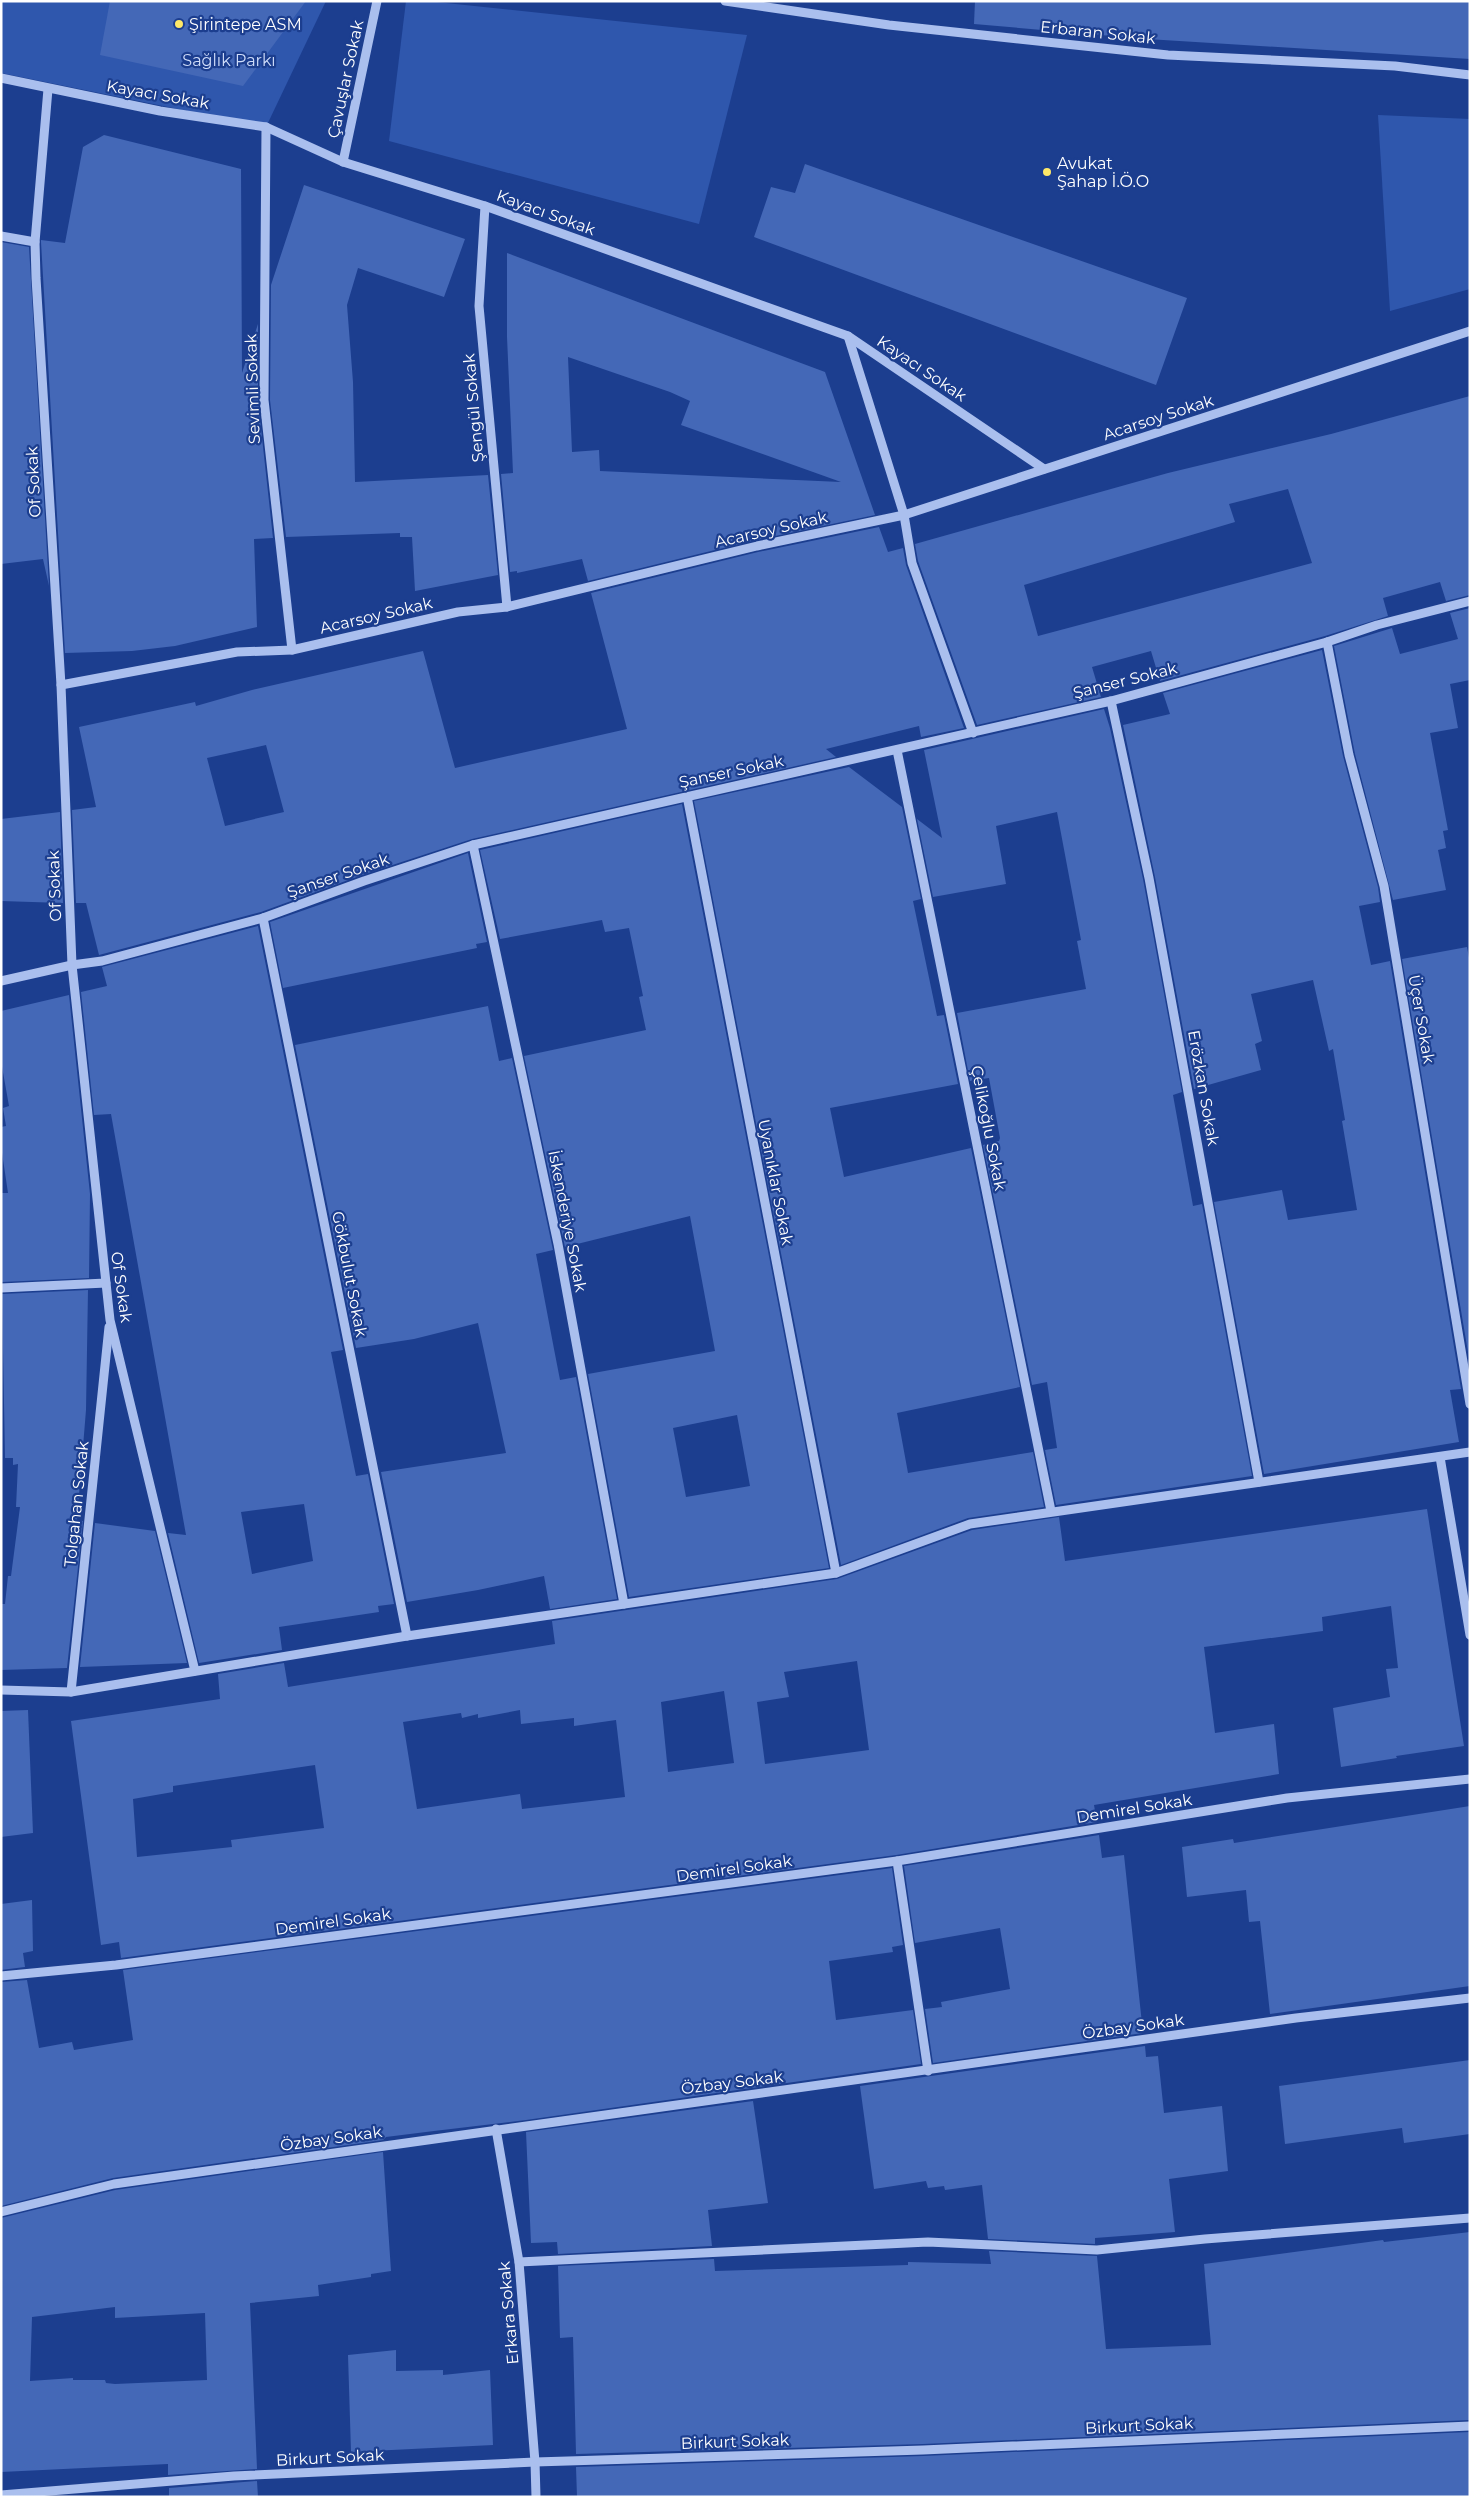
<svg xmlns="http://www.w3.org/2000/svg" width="1471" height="2498" viewBox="0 0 1471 2498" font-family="Montserrat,sans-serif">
	<rect width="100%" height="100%" fill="#1c3e8f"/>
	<!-- green -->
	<g fill="#2f57ad">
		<path d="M 1,1 L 326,1 L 266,127 L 1,73 Z"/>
		<path d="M 406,1 L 427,1 L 747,35 L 699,224 L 389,141 Z"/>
		<path d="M 1378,115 L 1470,119 L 1470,289 L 1390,311 Z"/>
	</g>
	<!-- building -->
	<g fill="#4468b7" fill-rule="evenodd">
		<path d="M 110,1 L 306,1 L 243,86 L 100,55 Z"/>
		<path d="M 975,1 L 1470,1 L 1470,59 L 1147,39 L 974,24 Z"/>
		<path d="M 104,135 L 241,169 L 242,373 L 258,324 L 258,401 L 273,538 L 254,539 L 257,627 L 175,646 L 132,651 L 65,653 L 41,242 L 41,240 L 65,243 L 83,147 Z"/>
		<path d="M 805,164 L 1187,298 L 1156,385 L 754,237 L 771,187 L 795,193 Z"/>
		<path d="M 304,185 L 465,239 L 444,297 L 358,268 L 347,305 L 353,382 L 355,482 L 488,475 L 498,575 L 415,591 L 412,537 L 400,537 L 400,533 L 286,537 L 270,400 L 271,285 Z"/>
		<path d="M 1,242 L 29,247 L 49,586 L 43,559 L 1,564 Z"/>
		<path d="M 507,253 L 825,372 L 875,515 L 756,540 L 588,581 L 582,559 L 517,573 L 517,571 L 510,572 L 501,474 L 513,473 L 507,337 ZM 568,357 L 670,392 L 690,401 L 681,425 L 841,482 L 600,471 L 599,450 L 572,452 Z"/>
		<path d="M 1470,396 L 1470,595 L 1446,601 L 1440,582 L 1383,598 L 1388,616 L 1325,636 L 1160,681 L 1151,651 L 1092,667 L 1101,697 L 977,725 L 918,561 L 915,544 L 1168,473 L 1331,434 ZM 1288,489 L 1312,563 L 1038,636 L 1024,585 L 1235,522 L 1229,504 Z"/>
		<path d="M 879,527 L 888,552 L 903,548 L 906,565 L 964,728 L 921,737 L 919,726 L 826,749 L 836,757 L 472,839 L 362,875 L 261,912 L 99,955 L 86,903 L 76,903 L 72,810 L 96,807 L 79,727 L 195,702 L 196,706 L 252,690 L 423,651 L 455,768 L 627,729 L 591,593 L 758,552 ZM 266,745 L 284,812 L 225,826 L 207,758 Z"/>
		<path d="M 1470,608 L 1470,680 L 1450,684 L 1458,728 L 1430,733 L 1448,830 L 1443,831 L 1446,848 L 1438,850 L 1446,890 L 1393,900 L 1355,754 L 1334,646 L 1392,628 L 1400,654 L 1458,639 L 1450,613 Z"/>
		<path d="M 1322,650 L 1343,756 L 1378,887 L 1380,902 L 1359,906 L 1371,965 L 1390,961 L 1461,1389 L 1450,1390 L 1459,1442 L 1264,1474 L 1214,1202 L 1282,1190 L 1288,1220 L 1357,1210 L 1342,1121 L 1345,1120 L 1333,1049 L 1329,1051 L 1313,980 L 1251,994 L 1262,1041 L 1255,1044 L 1261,1070 L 1194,1089 L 1155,877 L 1123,725 L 1170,714 L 1163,693 Z"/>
		<path d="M 1104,709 L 1110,728 L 1143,879 L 1182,1092 L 1173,1095 L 1193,1206 L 1202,1204 L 1252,1476 L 1056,1505 L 1045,1450 L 1057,1448 L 1047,1382 L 1032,1385 L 983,1145 L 999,1141 L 1000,1138 L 989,1078 L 970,1081 L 957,1013 L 1086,989 L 1077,941 L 1081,940 L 1057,812 L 996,826 L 1006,884 L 933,897 L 917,819 L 942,838 L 924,750 Z"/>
		<path d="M 849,767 L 902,807 L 921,899 L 913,901 L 937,1016 L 944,1015 L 958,1084 L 830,1108 L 844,1177 L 971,1148 L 1020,1387 L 897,1413 L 908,1473 L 1033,1452 L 1044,1507 L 968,1518 L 841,1565 L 694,801 Z"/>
		<path d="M 682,804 L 829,1568 L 629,1597 L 588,1374 L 715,1351 L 690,1216 L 565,1247 L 524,1056 L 646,1030 L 639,997 L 643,996 L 629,928 L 605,932 L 602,920 L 500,939 L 480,850 ZM 737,1415 L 750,1486 L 686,1497 L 673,1428 Z"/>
		<path d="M 60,812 L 63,903 L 1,901 L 1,819 Z"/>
		<path d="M 468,853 L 487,942 L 476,944 L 477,948 L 283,988 L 270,922 Z"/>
		<path d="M 258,926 L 343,1350 L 331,1352 L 348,1437 L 356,1476 L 368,1474 L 394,1604 L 378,1606 L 379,1612 L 279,1627 L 282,1650 L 199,1663 L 168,1533 L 186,1535 L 111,1114 L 94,1115 L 81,992 L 107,986 L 102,967 ZM 304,1504 L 313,1561 L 252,1574 L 241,1512 Z"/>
		<path d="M 1467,947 L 1470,963 L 1470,1364 L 1402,959 Z"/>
		<path d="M 69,995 L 90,1194 L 89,1278 L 2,1282 L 1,1193 L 8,1193 L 1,1146 L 1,1127 L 6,1126 L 3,1108 L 9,1106 L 1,1061 L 1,1011 Z"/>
		<path d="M 488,1006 L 499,1061 L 512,1058 L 553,1250 L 536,1254 L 554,1349 L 560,1380 L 576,1377 L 617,1599 L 550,1609 L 544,1576 L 478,1590 L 407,1602 L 381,1472 L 506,1453 L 478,1323 L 414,1339 L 356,1348 L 295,1045 Z"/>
		<path d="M 88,1290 L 86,1410 L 77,1520 L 83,1521 L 67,1668 L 1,1670 L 1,1604 L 5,1604 L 8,1576 L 11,1576 L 20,1507 L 16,1507 L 18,1464 L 13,1465 L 13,1458 L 5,1458 L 2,1294 Z"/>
		<path d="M 1427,1509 L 1464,1746 L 1396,1756 L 1397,1758 L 1341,1767 L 1333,1708 L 1390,1697 L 1386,1669 L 1398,1668 L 1391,1606 L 1322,1617 L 1323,1631 L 1204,1647 L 1215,1733 L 1274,1724 L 1279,1774 L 1094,1805 L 1097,1822 L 896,1855 L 121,1958 L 119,1942 L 101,1945 L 71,1721 L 220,1699 L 218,1674 L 284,1663 L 288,1687 L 555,1644 L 552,1621 L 837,1579 L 972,1530 L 1059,1517 L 1065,1561 ZM 857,1661 L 869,1750 L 765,1764 L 757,1702 L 789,1697 L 784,1672 ZM 724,1691 L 734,1763 L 668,1772 L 661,1702 ZM 520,1710 L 521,1724 L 574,1718 L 574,1726 L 616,1720 L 625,1797 L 522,1809 L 520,1794 L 417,1809 L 403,1722 L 461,1713 L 462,1718 L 478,1714 L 478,1718 ZM 315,1765 L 324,1828 L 231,1840 L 232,1847 L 137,1857 L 133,1799 L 173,1792 L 173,1786 Z"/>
		<path d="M 95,1523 L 155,1531 L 187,1663 L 80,1667 Z"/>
		<path d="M 28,1710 L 33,1833 L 1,1837 L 1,1711 Z"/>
		<path d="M 1470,1806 L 1470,1986 L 1270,2014 L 1260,1921 L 1249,1922 L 1246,1890 L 1187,1897 L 1182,1847 L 1233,1839 L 1234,1843 Z"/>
		<path d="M 1099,1835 L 1102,1858 L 1124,1855 L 1143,2033 L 933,2063 L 925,2009 L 942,2007 L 941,2002 L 1010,1989 L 1000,1928 L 915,1943 L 904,1866 Z"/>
		<path d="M 892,1868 L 903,1945 L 892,1947 L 893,1952 L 829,1961 L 836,2020 L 913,2010 L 921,2064 L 526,2120 L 434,2131 L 386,2137 L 383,2140 L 113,2178 L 1,2206 L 1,1982 L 27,1980 L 39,2048 L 72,2042 L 74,2050 L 133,2040 L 123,1970 Z"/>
		<path d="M 32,1900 L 33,1951 L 23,1953 L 25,1967 L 1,1970 L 1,1904 Z"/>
		<path d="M 1145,2046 L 1146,2057 L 1158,2056 L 1164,2113 L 1222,2106 L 1228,2171 L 1169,2179 L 1175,2232 L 1095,2238 L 1095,2244 L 988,2239 L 982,2185 L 945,2190 L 944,2186 L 928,2188 L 926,2181 L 874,2189 L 860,2086 Z"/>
		<path d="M 1470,2060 L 1470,2134 L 1404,2143 L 1402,2128 L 1285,2144 L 1279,2086 Z"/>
		<path d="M 753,2101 L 768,2203 L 708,2210 L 712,2246 L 558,2254 L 557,2242 L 531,2243 L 526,2132 Z"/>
		<path d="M 383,2152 L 391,2271 L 371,2274 L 371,2277 L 318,2285 L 319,2296 L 250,2303 L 257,2469 L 168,2475 L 168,2464 L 1,2472 L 1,2218 L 115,2190 ZM 115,2307 L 115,2318 L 205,2313 L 207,2380 L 115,2384 L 106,2383 L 105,2380 L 73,2380 L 73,2378 L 30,2381 L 32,2317 Z"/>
		<path d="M 1470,2232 L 1470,2420 L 923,2444 L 576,2454 L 573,2337 L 560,2338 L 558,2266 L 714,2259 L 715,2271 L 908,2265 L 908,2262 L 991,2264 L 989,2251 L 1097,2256 L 1106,2349 L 1211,2345 L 1204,2264 L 1383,2240 L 1384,2242 Z"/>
		<path d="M 396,2350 L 396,2371 L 443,2370 L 443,2375 L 490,2370 L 493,2445 L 351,2452 L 348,2355 Z"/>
		<path d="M 1470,2432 L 1470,2497 L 577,2497 L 576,2467 L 923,2456 Z"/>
		<path d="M 257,2481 L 258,2497 L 169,2497 L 169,2488 Z"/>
	</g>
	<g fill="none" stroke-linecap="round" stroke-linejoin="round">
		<!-- minor -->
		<g stroke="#aabfee" stroke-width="9">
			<path d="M 725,1 L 889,25 L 1168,55 L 1395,66 L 1470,75"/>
			<path d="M 1,78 L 160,111 L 266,127 L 343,162 L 485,206 L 848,336 L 1044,469"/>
			<path d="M 48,89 L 35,242 L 36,278 L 61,685 L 72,965 L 106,1283 L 110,1320 L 195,1671"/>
			<path d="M 266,127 L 264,400 L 292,650"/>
			<path d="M 343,162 L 377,1"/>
			<path d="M 485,206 L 479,306 L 507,607"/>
			<path d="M 1,236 L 35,242"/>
			<path d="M 848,336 L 904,515 L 912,563 L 973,733"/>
			<path d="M 1327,642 L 1349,755 L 1384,886 L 1470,1404"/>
			<path d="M 61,685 L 237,652 L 292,650 L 458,612 L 507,607 L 757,546 L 904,515 L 1470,331"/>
			<path d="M 1111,701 L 1149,878 L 1259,1482"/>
			<path d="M 897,750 L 1051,1511"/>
			<path d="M 687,796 L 836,1573"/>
			<path d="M 473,845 L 558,1244 L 624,1604"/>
			<path d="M 263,918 L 407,1636"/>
			<path d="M 1,981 L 72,965 L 102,961 L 263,918 L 364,881 L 473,845 L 1111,701 L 1327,642 L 1377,625 L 1470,601"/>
			<path d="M 1,1288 L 106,1283"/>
			<path d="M 1440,1457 L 1470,1635"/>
			<path d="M 1,1690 L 71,1692 L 407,1636 L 836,1573 L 970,1524 L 1470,1452"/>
			<path d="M 71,1692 L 109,1327"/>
			<path d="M 897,1861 L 928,2071"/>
			<path d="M 1,1976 L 116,1965 L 897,1861 L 1287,1798 L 1470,1779"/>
			<path d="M 496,2129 L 519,2262 L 535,2462 L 536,2497"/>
			<path d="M 1,2212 L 114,2184 L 1296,2018 L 1470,1998"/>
			<path d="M 519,2262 L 928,2242 L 1097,2250 L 1205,2239 L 1470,2218"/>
			<path d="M 1,2495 L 234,2476 L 535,2462 L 923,2450 L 1470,2426"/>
		</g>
	</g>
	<!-- markers -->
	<g fill="#fee868" stroke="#1c3e8f" stroke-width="2">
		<circle cx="179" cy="24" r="5"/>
		<circle cx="1047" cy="172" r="5"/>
	</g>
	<g text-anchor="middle" stroke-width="4.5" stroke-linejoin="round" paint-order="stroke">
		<!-- poi labels -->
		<g font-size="16" fill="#fff" stroke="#1c3e8f" text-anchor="start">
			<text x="189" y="30">Şirintepe ASM</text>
			<text x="1057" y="169">Avukat<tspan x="1057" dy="18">Şahap İ.Ö.O</tspan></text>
		</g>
		<!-- street labels -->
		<g font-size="16" fill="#fff" stroke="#1c3e8f">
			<text transform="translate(1098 32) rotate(6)" y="6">Erbaran Sokak</text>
			<text transform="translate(345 79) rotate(-78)" y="6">Çavuşlar Sokak</text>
			<text transform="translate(158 94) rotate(10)" y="6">Kayacı Sokak</text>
			<text transform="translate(546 212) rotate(20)" y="6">Kayacı Sokak</text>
			<text transform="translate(922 368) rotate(34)" y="6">Kayacı Sokak</text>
			<text transform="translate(252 389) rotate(-92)" y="6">Sevimli Sokak</text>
			<text transform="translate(473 408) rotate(-95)" y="6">Şengül Sokak</text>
			<text transform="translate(1158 417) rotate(-18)" y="6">Acarsoy Sokak</text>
			<text transform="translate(33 482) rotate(-93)" y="6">Of Sokak</text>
			<text transform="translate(771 529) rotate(-13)" y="6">Acarsoy Sokak</text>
			<text transform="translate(376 615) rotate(-13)" y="6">Acarsoy Sokak</text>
			<text transform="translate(1125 680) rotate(-14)" y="6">Şanser Sokak</text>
			<text transform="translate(731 771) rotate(-12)" y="6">Şanser Sokak</text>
			<text transform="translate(338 875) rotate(-19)" y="6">Şanser Sokak</text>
			<text transform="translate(54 886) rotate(-92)" y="6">Of Sokak</text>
			<text transform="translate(1422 1019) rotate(80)" y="6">Üçer Sokak</text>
			<text transform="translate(1204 1088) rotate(80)" y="6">Erözkan Sokak</text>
			<text transform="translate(989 1128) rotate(79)" y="6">Çelikoğlu Sokak</text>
			<text transform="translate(776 1182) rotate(79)" y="6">Uyanıklar Sokak</text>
			<text transform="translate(568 1221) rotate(79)" y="6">İskenderiye Sokak</text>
			<text transform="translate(350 1274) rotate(79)" y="6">Gökbulut Sokak</text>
			<text transform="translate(122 1287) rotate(82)" y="6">Of Sokak</text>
			<text transform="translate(76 1504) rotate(-84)" y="6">Tolgahan Sokak</text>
			<text transform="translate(1134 1808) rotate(-9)" y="6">Demirel Sokak</text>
			<text transform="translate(734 1868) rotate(-8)" y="6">Demirel Sokak</text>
			<text transform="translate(333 1921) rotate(-8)" y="6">Demirel Sokak</text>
			<text transform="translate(1133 2026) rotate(-8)" y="6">Özbay Sokak</text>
			<text transform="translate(732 2082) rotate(-7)" y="6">Özbay Sokak</text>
			<text transform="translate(331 2138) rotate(-8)" y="6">Özbay Sokak</text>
			<text transform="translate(508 2313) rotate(-95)" y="6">Erkara Sokak</text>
			<text transform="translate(1139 2425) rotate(-3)" y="6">Birkurt Sokak</text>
			<text transform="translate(735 2441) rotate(-2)" y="6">Birkurt Sokak</text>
			<text transform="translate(330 2457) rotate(-3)" y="6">Birkurt Sokak</text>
		</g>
		<!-- park labels -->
		<g font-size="16" fill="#d0ddfa" stroke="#1c3e8f">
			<text x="229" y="66">Sağlık Parkı</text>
		</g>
	</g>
	<!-- border -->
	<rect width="1471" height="2498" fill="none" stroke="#ffffff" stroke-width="5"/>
</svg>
